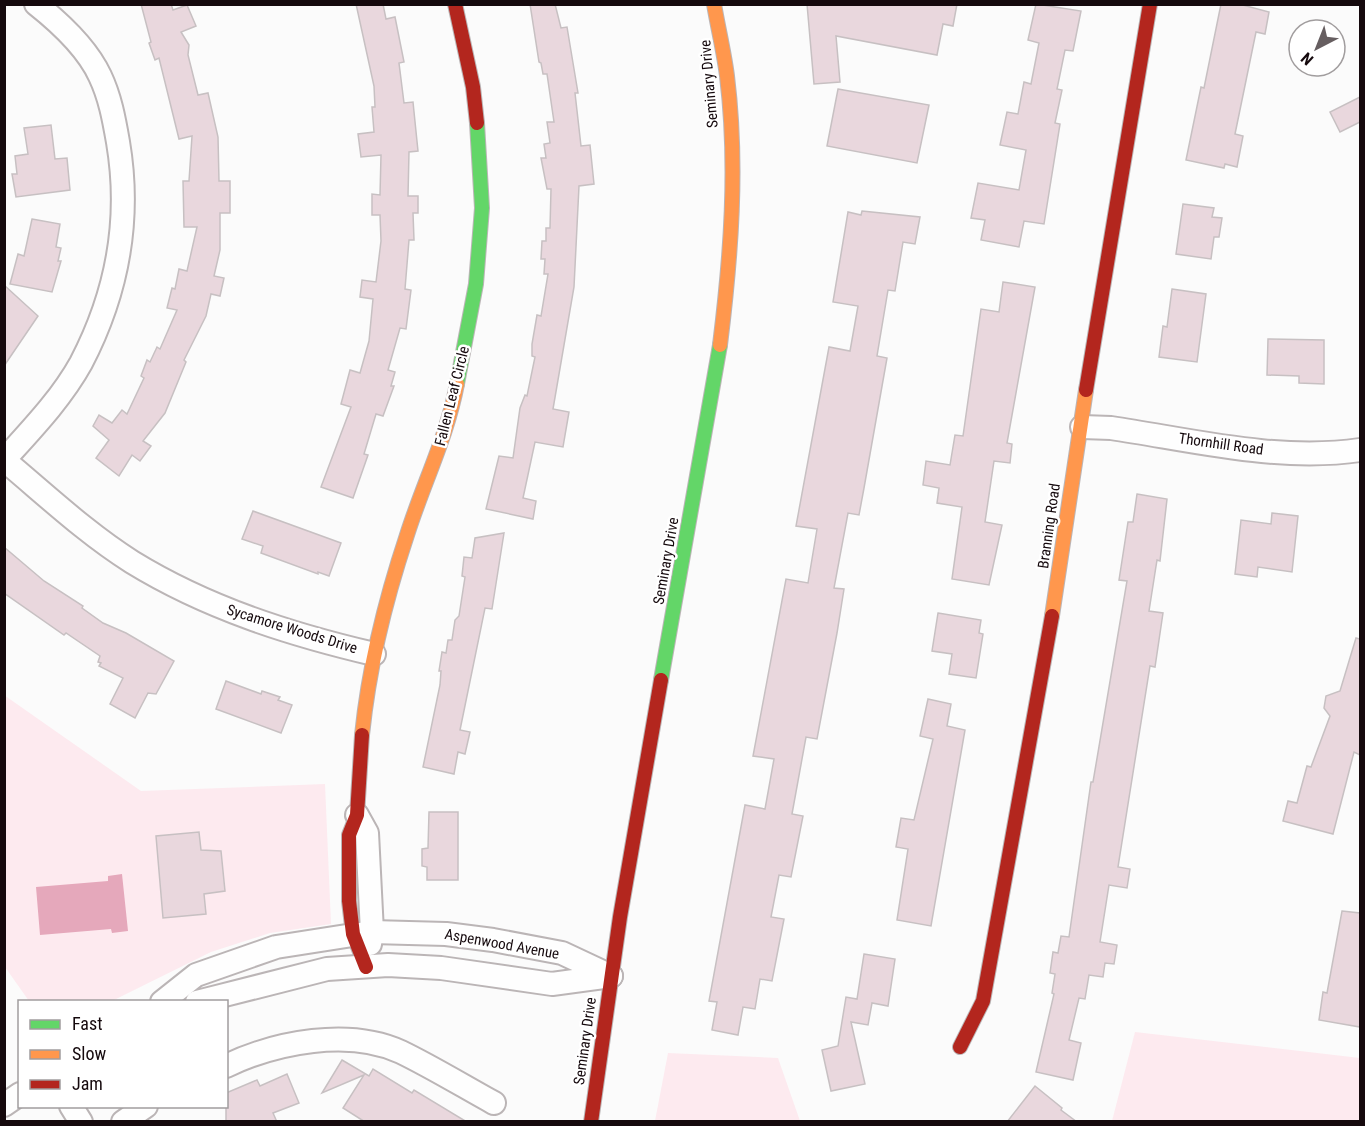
<svg xmlns="http://www.w3.org/2000/svg" width="1365" height="1126" viewBox="0 0 1365 1126" font-family="'Roboto Condensed',sans-serif">
	<rect width="100%" height="100%" fill="#fbfbfb"/>
	<!-- green -->
	<g fill="#fdeaef">
		<path d="M 4,695 L 141,791 L 325,784 L 331,924 L 270,933 L 211,952 L 112,1001 L 29,1001 L 5,967 Z"/>
		<path d="M 1135,1032 L 1360,1058 L 1360,1121 L 1112,1121 Z"/>
		<path d="M 668,1053 L 778,1058 L 800,1121 L 655,1121 Z"/>
	</g>
	<!-- water -->
	<path fill="#e5a8bb" d="M 122,874 L 128,931 L 112,933 L 111,929 L 40,935 L 36,887 L 108,881 L 108,876 Z"/>
	<!-- building -->
	<g fill="#e9d7dd" stroke="#c7c0c2" stroke-width="1.5">
		<path d="M 141,4 L 171,4 L 173,10 L 187,5 L 196,26 L 181,32 L 189,45 L 188,55 L 198,95 L 208,93 L 218,137 L 219,181 L 230,181 L 230,213 L 220,213 L 220,250 L 214,276 L 224,278 L 220,296 L 211,294 L 206,316 L 184,360 L 186,362 L 165,413 L 143,441 L 151,446 L 140,461 L 132,455 L 119,476 L 96,458 L 109,440 L 93,426 L 99,415 L 112,423 L 122,410 L 127,414 L 144,378 L 141,376 L 147,360 L 150,362 L 157,347 L 160,349 L 177,310 L 167,308 L 172,288 L 175,289 L 179,269 L 187,271 L 197,227 L 184,227 L 183,181 L 189,181 L 192,136 L 179,139 L 159,58 L 155,60 L 149,43 L 151,42 Z"/>
		<path d="M 356,4 L 383,4 L 386,19 L 395,17 L 404,62 L 399,63 L 404,103 L 413,102 L 418,151 L 409,152 L 408,196 L 418,196 L 418,213 L 413,213 L 414,240 L 409,240 L 405,289 L 411,290 L 406,329 L 400,328 L 388,370 L 395,372 L 391,386 L 394,386 L 383,416 L 376,414 L 364,454 L 368,455 L 353,498 L 321,487 L 351,407 L 341,404 L 350,370 L 360,373 L 369,341 L 373,299 L 360,297 L 362,280 L 376,282 L 381,241 L 380,215 L 372,215 L 372,194 L 380,195 L 381,155 L 361,157 L 358,134 L 374,132 L 372,107 L 375,107 L 374,86 Z"/>
		<path d="M 530,4 L 555,4 L 561,28 L 567,27 L 578,93 L 575,93 L 581,146 L 590,145 L 594,184 L 579,186 L 574,287 L 553,409 L 569,412 L 563,447 L 535,442 L 523,498 L 536,501 L 533,519 L 486,509 L 499,456 L 513,458 L 520,408 L 525,395 L 527,396 L 535,357 L 532,356 L 532,344 L 537,315 L 541,316 L 548,274 L 544,274 L 545,259 L 541,259 L 542,241 L 546,241 L 546,228 L 550,228 L 551,189 L 547,189 L 541,158 L 546,158 L 544,144 L 550,143 L 547,122 L 554,122 L 547,74 L 543,74 L 541,63 L 539,62 Z"/>
		<path d="M 807,4 L 957,4 L 953,26 L 943,24 L 937,55 L 836,36 L 840,82 L 814,84 Z"/>
		<path d="M 1036,4 L 1081,11 L 1073,51 L 1065,50 L 1057,89 L 1062,90 L 1055,123 L 1060,124 L 1044,224 L 1024,221 L 1019,247 L 981,240 L 985,220 L 971,218 L 978,183 L 1019,190 L 1026,150 L 1000,145 L 1007,112 L 1018,114 L 1024,82 L 1031,84 L 1039,43 L 1028,40 Z"/>
		<path d="M 1221,4 L 1239,4 L 1269,12 L 1265,34 L 1256,32 L 1235,134 L 1243,136 L 1237,167 L 1225,164 L 1224,168 L 1186,160 L 1201,87 L 1204,88 Z"/>
		<path d="M 838,89 L 929,105 L 917,163 L 827,146 Z"/>
		<path d="M 1360,97 L 1360,122 L 1340,132 L 1330,112 Z"/>
		<path d="M 51,125 L 55,159 L 67,158 L 70,190 L 16,197 L 12,174 L 17,174 L 15,156 L 28,154 L 24,128 Z"/>
		<path d="M 1183,204 L 1214,208 L 1212,217 L 1222,218 L 1219,237 L 1214,237 L 1211,259 L 1176,254 Z"/>
		<path d="M 862,211 L 920,217 L 915,244 L 903,242 L 895,291 L 888,290 L 877,356 L 887,358 L 864,488 L 859,515 L 848,513 L 834,588 L 844,589 L 837,633 L 817,739 L 806,737 L 792,814 L 803,816 L 791,877 L 779,875 L 771,917 L 784,919 L 772,981 L 760,979 L 755,1009 L 743,1007 L 738,1035 L 712,1030 L 717,1002 L 709,1001 L 745,805 L 765,809 L 774,759 L 753,756 L 786,579 L 808,583 L 817,529 L 796,526 L 829,347 L 850,351 L 858,306 L 833,302 L 848,212 L 861,215 Z"/>
		<path d="M 32,219 L 60,224 L 56,247 L 61,248 L 58,261 L 61,261 L 52,292 L 10,284 L 18,254 L 24,256 Z"/>
		<path d="M 1003,282 L 1035,287 L 1007,443 L 1012,444 L 1010,463 L 994,461 L 985,522 L 1002,525 L 989,585 L 952,579 L 962,507 L 937,503 L 939,488 L 923,485 L 926,461 L 950,465 L 955,435 L 963,436 L 981,309 L 999,312 Z"/>
		<path d="M 4,285 L 38,316 L 4,366 Z"/>
		<path d="M 1172,289 L 1206,294 L 1197,362 L 1159,357 L 1163,326 L 1167,327 Z"/>
		<path d="M 1268,339 L 1324,340 L 1324,384 L 1299,383 L 1299,376 L 1267,375 Z"/>
		<path d="M 1137,494 L 1167,499 L 1160,561 L 1157,560 L 1149,611 L 1163,613 L 1155,667 L 1150,666 L 1118,867 L 1130,869 L 1127,888 L 1109,885 L 1100,942 L 1117,945 L 1114,964 L 1105,963 L 1103,977 L 1089,975 L 1085,999 L 1079,998 L 1069,1040 L 1081,1043 L 1073,1080 L 1036,1072 L 1054,994 L 1052,993 L 1055,974 L 1050,973 L 1053,952 L 1058,953 L 1061,936 L 1069,937 L 1091,782 L 1093,782 L 1127,581 L 1119,580 L 1128,522 L 1133,522 Z"/>
		<path d="M 253,511 L 341,543 L 329,576 L 318,572 L 318,574 L 261,553 L 263,546 L 242,539 Z"/>
		<path d="M 1272,513 L 1298,516 L 1292,572 L 1258,567 L 1257,577 L 1235,574 L 1241,520 L 1271,524 Z"/>
		<path d="M 504,533 L 492,609 L 485,608 L 460,730 L 470,732 L 465,754 L 458,752 L 454,774 L 423,767 L 440,685 L 441,671 L 439,671 L 442,652 L 446,653 L 448,640 L 452,640 L 455,620 L 459,616 L 465,577 L 462,576 L 464,557 L 472,558 L 475,538 Z"/>
		<path d="M 4,547 L 44,581 L 83,606 L 82,608 L 103,623 L 126,633 L 174,661 L 156,694 L 148,693 L 135,718 L 110,704 L 123,678 L 99,666 L 101,663 L 98,662 L 100,656 L 66,633 L 64,635 L 4,593 Z"/>
		<path d="M 938,613 L 981,620 L 979,633 L 983,634 L 976,678 L 949,674 L 952,654 L 932,651 Z"/>
		<path d="M 1356,638 L 1360,639 L 1360,755 L 1354,752 L 1333,834 L 1283,821 L 1288,801 L 1297,803 L 1307,766 L 1311,767 L 1330,716 L 1324,708 L 1326,696 L 1340,691 Z"/>
		<path d="M 226,681 L 261,694 L 262,691 L 280,697 L 278,700 L 292,705 L 281,733 L 216,709 Z"/>
		<path d="M 928,699 L 951,704 L 947,726 L 965,730 L 931,926 L 897,920 L 908,849 L 896,847 L 901,818 L 914,820 L 933,739 L 920,736 Z"/>
		<path d="M 429,812 L 458,812 L 458,880 L 427,880 L 427,867 L 422,866 L 422,849 L 428,848 Z"/>
		<path d="M 199,832 L 201,850 L 221,851 L 225,891 L 204,894 L 206,914 L 163,918 L 156,836 Z"/>
		<path d="M 1342,911 L 1360,913 L 1360,1027 L 1319,1020 L 1323,992 L 1327,993 Z"/>
		<path d="M 864,954 L 895,959 L 888,1006 L 872,1003 L 868,1025 L 851,1022 L 865,1084 L 831,1091 L 822,1050 L 838,1046 L 846,997 L 857,999 Z"/>
		<path d="M 342,1060 L 369,1076 L 373,1069 L 412,1093 L 414,1090 L 467,1122 L 365,1122 L 343,1108 L 364,1075 L 322,1093 Z"/>
		<path d="M 287,1074 L 299,1103 L 273,1113 L 277,1122 L 226,1122 L 226,1093 L 257,1080 L 260,1086 Z"/>
		<path d="M 1035,1086 L 1062,1108 L 1061,1110 L 1077,1122 L 1007,1122 Z"/>
	</g>
	<g fill="none" stroke-linecap="round" stroke-linejoin="round">
		<!-- street casing -->
		<g stroke="#bbb5b6" stroke-width="26">
			<g id="street">
				<path d="M 36,4 C 60,23 87,48 100,76 C 110,97 114,119 118,142 C 131,219 117,294 81,363 C 61,399 32,429 4,460 C 46,495 86,533 132,562 C 207,608 289,634 374,654"/>
				<path d="M 1082,427 L 1111,428 C 1192,440 1278,462 1360,450"/>
				<path d="M 357,815 L 367,833 L 372,932 L 370,944"/>
				<path d="M 162,1002 L 196,975 L 276,947 L 372,932 L 446,934 L 493,940 L 562,953 L 611,976"/>
				<path d="M 197,1002 L 327,969 L 388,965 L 441,968 L 552,984 L 611,976"/>
				<path d="M 226,1066 C 276,1042 349,1028 401,1052 C 432,1067 463,1086 494,1103"/>
				<path d="M 4,1105 L 20,1094"/>
				<path d="M 71,1106 L 81,1122"/>
				<path d="M 123,1122 L 146,1106"/>
			</g>
		</g>
		<!-- fast casing -->
		<g stroke="#bbb5b6" stroke-width="16">
			<g id="fast">
				<path d="M 457,384 L 476,284 L 482,208 L 477,123"/>
				<path d="M 661,680 L 720,345"/>
			</g>
		</g>
		<!-- slow casing -->
		<g stroke="#bbb5b6" stroke-width="16">
			<g id="slow">
				<path d="M 714,4 C 718,28 724,52 727,76 C 738,166 731,256 720,345"/>
				<path d="M 1052,616 L 1086,390"/>
				<path d="M 362,735 C 369,666 385,601 407,535 C 423,484 447,437 457,384"/>
			</g>
		</g>
		<!-- jam casing -->
		<g stroke="#bbb5b6" stroke-width="16">
			<g id="jam">
				<path d="M 455,4 L 473,87 L 477,123"/>
				<path d="M 1086,390 L 1150,4"/>
				<path d="M 362,735 L 357,815 L 349,835 L 349,901 L 353,934 L 366,967"/>
				<path d="M 960,1047 L 983,1001 L 1052,616"/>
				<path d="M 591,1122 L 620,917 L 661,680"/>
			</g>
		</g>
		<!-- street -->
		<use href="#street" stroke="#fefefe" stroke-width="22"/>
		<!-- fast -->
		<use href="#fast" stroke="#63d668" stroke-width="14"/>
		<!-- slow -->
		<use href="#slow" stroke="#ff974d" stroke-width="14"/>
		<!-- jam -->
		<use href="#jam" stroke="#b3261e" stroke-width="14"/>
	</g>
	<g text-anchor="middle" stroke-width="5" stroke-linejoin="round" paint-order="stroke">
		<!-- street labels -->
		<g font-size="15" fill="#15090d" stroke="#fff">
			<text transform="translate(709 84) rotate(-95)" y="5">Seminary Drive</text>
			<text transform="translate(452 396) rotate(-76)" y="5">Fallen Leaf Circle</text>
			<text transform="translate(1221 444) rotate(8)" y="5">Thornhill Road</text>
			<text transform="translate(1049 526) rotate(-82)" y="5">Branning Road</text>
			<text transform="translate(666 561) rotate(-80)" y="5">Seminary Drive</text>
			<text transform="translate(292 629) rotate(17)" y="5">Sycamore Woods Drive</text>
			<text transform="translate(502 944) rotate(10)" y="5">Aspenwood Avenue</text>
			<text transform="translate(585 1041) rotate(-82)" y="5">Seminary Drive</text>
		</g>
	</g>
	<!-- border -->
	<rect width="1365" height="1126" fill="none" stroke="#15090d" stroke-width="12"/>
	<!-- legend -->
	<rect x="18" y="1000" width="210" height="108" fill="#ffffff" stroke="#a19d9e" stroke-width="1.5"/>
	<rect x="30" y="1020" width="30" height="9" fill="#63d668" stroke="#a19d9e" stroke-width="1.5"/>
	<text x="72" y="1030" font-size="18" fill="#15090d">Fast</text>
	<rect x="30" y="1050" width="30" height="9" fill="#ff974d" stroke="#a19d9e" stroke-width="1.5"/>
	<text x="72" y="1060" font-size="18" fill="#15090d">Slow</text>
	<rect x="30" y="1080" width="30" height="9" fill="#b3261e" stroke="#a19d9e" stroke-width="1.5"/>
	<text x="72" y="1090" font-size="18" fill="#15090d">Jam</text>
	<!-- north arrow -->
	<g transform="translate(1317 48) rotate(222)"><circle r="28" fill="#ffffff" stroke="#a19d9e" stroke-width="1.5"/>
	<path d="M0-4.5L10 22L0 15L-10 22Z" fill="#665e60"/>
	<text y="-9" font-size="16" font-weight="bold" text-anchor="middle" fill="#15090d">N</text>
	</g>
</svg>
